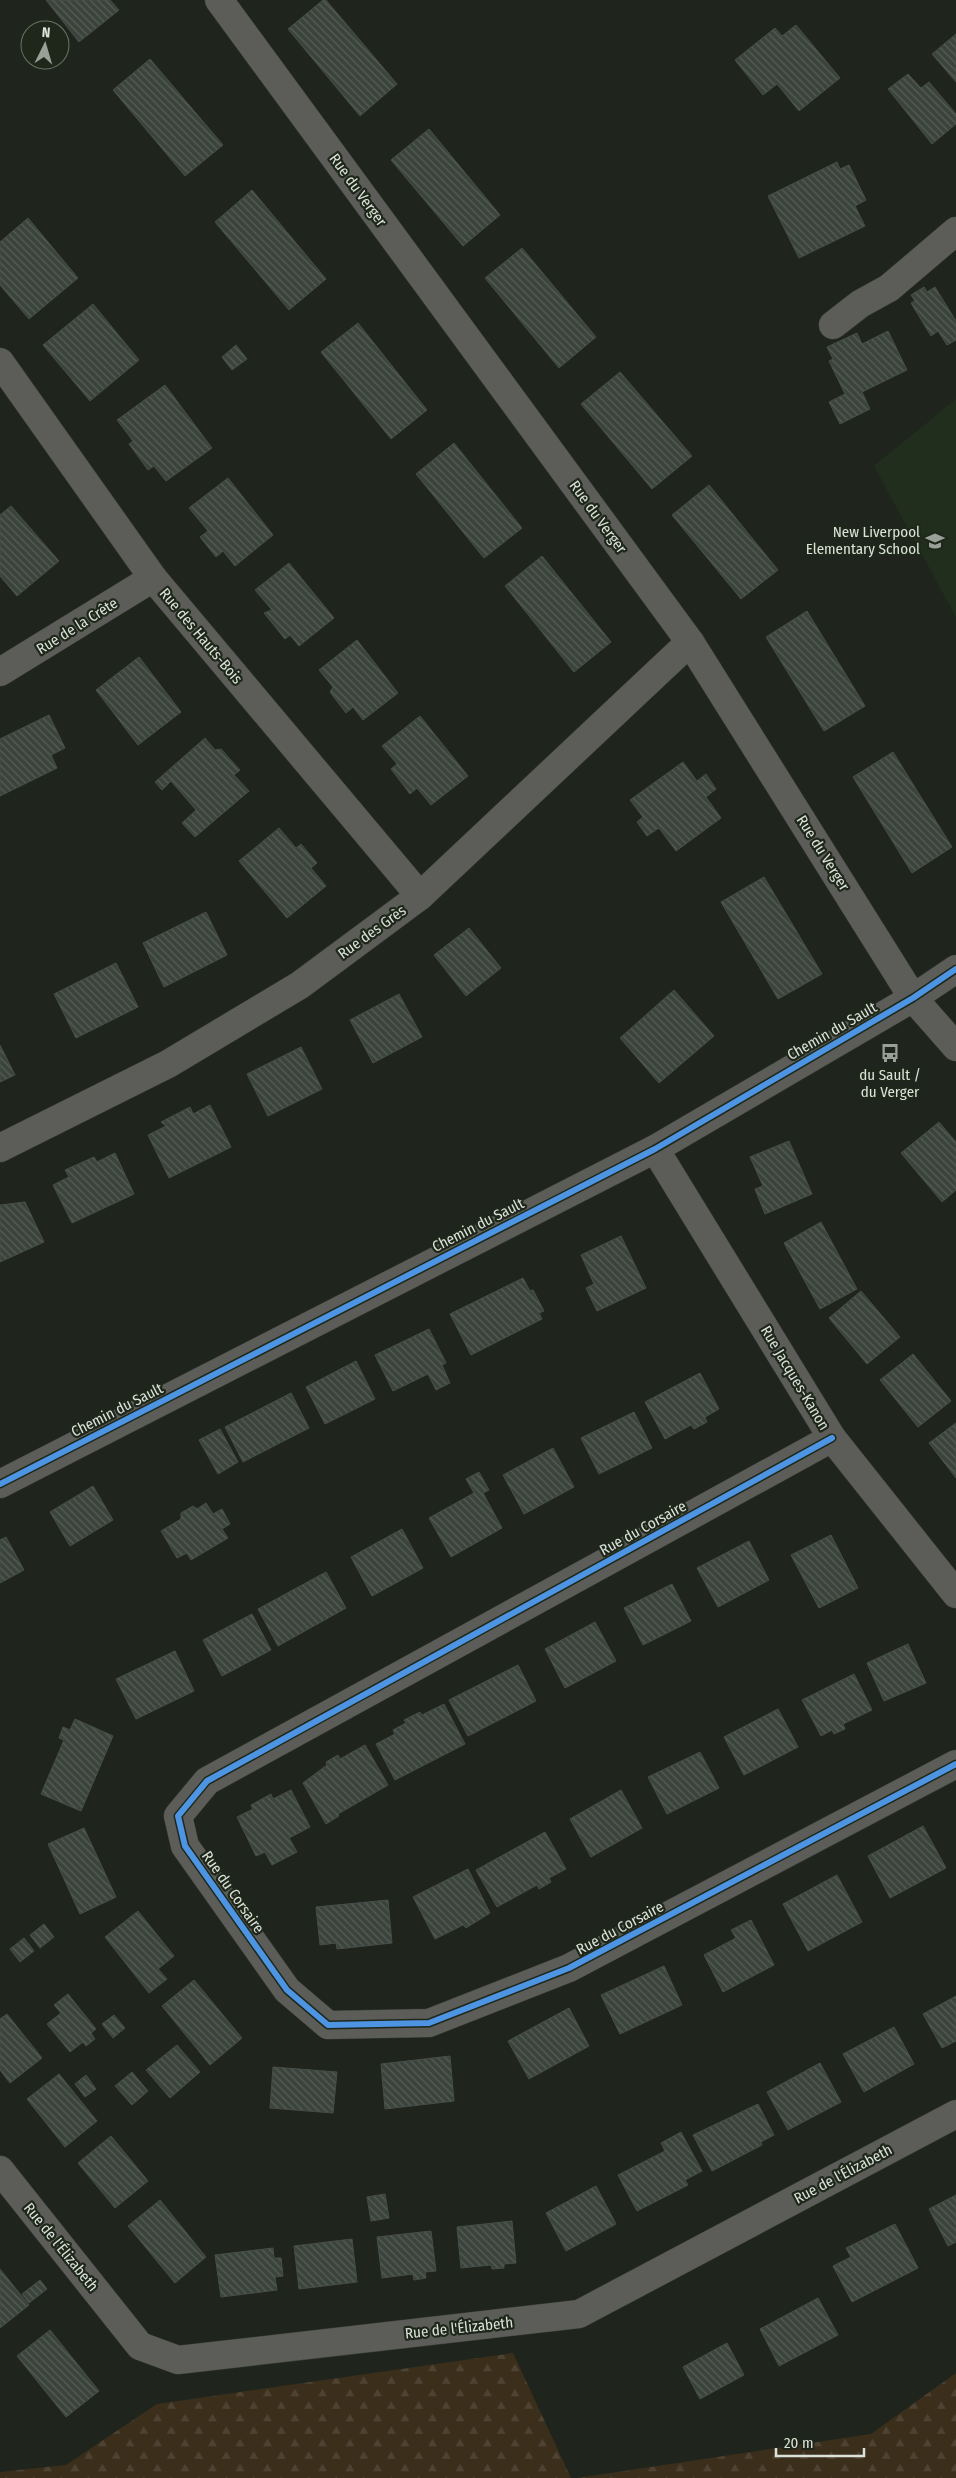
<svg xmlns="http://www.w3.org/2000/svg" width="956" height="2478" viewBox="0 0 956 2478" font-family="'Fira Sans Condensed',sans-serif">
	<defs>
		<pattern id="forest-firs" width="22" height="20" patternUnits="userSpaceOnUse" patternTransform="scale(1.25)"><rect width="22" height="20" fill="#3b2f1c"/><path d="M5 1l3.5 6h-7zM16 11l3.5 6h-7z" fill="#4e4332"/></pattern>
		<pattern id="building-back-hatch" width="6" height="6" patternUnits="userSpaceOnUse" patternTransform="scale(1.25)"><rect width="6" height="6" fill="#3b433d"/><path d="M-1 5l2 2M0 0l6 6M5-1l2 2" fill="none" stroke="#575e58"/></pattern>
	</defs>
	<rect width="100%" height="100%" fill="#1f241d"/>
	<!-- built -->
	<path fill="#222e1d" d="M 956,399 L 956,617 L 874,466 Z"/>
	<!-- forest -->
	<g fill="url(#forest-firs)">
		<path d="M 513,2353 L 571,2478 L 0,2478 L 0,2472 L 66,2465 L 157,2404 Z"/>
		<path d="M 956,2373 L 956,2478 L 577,2478 L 871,2434 Z"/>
	</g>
	<!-- building -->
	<g fill="url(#building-back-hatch)" stroke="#474e49">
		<path d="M 46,0 L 110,0 L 119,10 L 79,42 Z"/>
		<path d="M 323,0 L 326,0 L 397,84 L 360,116 L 288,29 Z"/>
		<path d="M 796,25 L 840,78 L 799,111 L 777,84 L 763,95 L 735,60 L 775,28 L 782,36 Z"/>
		<path d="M 956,34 L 956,82 L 932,54 Z"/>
		<path d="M 150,59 L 223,145 L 185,176 L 113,90 Z"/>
		<path d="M 908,74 L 921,88 L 929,82 L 956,114 L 956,124 L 932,144 L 888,89 Z"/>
		<path d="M 429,129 L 500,215 L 463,246 L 391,160 Z"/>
		<path d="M 837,162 L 840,169 L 849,165 L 866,200 L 855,206 L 865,226 L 799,258 L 768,196 Z"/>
		<path d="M 252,190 L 326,279 L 289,310 L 215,222 Z"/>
		<path d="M 28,218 L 78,278 L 29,319 L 0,285 L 0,242 Z"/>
		<path d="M 522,248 L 596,337 L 559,368 L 485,278 Z"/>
		<path d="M 924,287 L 927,292 L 935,287 L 956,321 L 956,340 L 947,345 L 938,331 L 931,336 L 911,303 L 915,301 L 911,295 Z"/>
		<path d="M 93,304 L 139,360 L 90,401 L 43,345 Z"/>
		<path d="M 358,323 L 427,410 L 391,439 L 321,352 Z"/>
		<path d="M 888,331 L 907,370 L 862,392 L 870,409 L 840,424 L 829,402 L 845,394 L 829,361 L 833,359 L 827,347 L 857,333 L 862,344 Z"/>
		<path d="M 236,345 L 247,359 L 232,370 L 222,357 Z"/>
		<path d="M 620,372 L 692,456 L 652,489 L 581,404 Z"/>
		<path d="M 165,385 L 212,448 L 166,481 L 154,466 L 148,470 L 129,444 L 133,441 L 117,420 Z"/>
		<path d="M 454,443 L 522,528 L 484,558 L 416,474 Z"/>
		<path d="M 228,478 L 273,535 L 235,566 L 223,551 L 216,557 L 200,537 L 208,531 L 189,508 Z"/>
		<path d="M 709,485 L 778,570 L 741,599 L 672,515 Z"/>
		<path d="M 11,506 L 59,561 L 17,596 L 0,576 L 0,515 Z"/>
		<path d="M 542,556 L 611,642 L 574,672 L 505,586 Z"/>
		<path d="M 289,563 L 334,618 L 299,646 L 290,635 L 285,639 L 264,613 L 272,610 L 255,590 Z"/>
		<path d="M 807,611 L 865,706 L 824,731 L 766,637 Z"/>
		<path d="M 357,640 L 398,693 L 363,720 L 353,707 L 346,713 L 330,692 L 333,687 L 319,670 Z"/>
		<path d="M 139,657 L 181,712 L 138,745 L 96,690 Z"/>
		<path d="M 49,715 L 65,748 L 51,755 L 57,768 L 0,796 L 0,739 Z"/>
		<path d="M 420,716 L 468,776 L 431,805 L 417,788 L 410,794 L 391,769 L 397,764 L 382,746 Z"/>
		<path d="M 205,738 L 215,750 L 221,749 L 240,770 L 234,775 L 249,791 L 195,837 L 182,823 L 196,810 L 171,781 L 162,790 L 155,782 Z"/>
		<path d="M 893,752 L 952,847 L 912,873 L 853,777 Z"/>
		<path d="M 683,762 L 697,781 L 706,774 L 716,789 L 706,797 L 721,818 L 676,851 L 659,828 L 647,836 L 637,822 L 643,817 L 630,800 Z"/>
		<path d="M 279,828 L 296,848 L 301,844 L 317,863 L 311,868 L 326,886 L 287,918 L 239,861 Z"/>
		<path d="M 764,877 L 822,974 L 778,999 L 721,902 Z"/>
		<path d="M 206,912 L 227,955 L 164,987 L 143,943 Z"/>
		<path d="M 469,928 L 501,968 L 466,996 L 434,955 Z"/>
		<path d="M 116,963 L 138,1007 L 76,1038 L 54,994 Z"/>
		<path d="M 674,990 L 714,1036 L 659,1083 L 620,1038 Z"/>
		<path d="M 399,994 L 422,1037 L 373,1063 L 350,1020 Z"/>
		<path d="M 0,1045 L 15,1075 L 0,1082 Z"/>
		<path d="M 301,1047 L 322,1089 L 268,1116 L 247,1074 Z"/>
		<path d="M 210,1105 L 231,1147 L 169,1178 L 148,1135 L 166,1126 L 161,1122 L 190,1107 L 193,1114 Z"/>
		<path d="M 939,1122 L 956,1142 L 956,1190 L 942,1202 L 901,1153 Z"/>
		<path d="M 789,1141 L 812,1194 L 765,1214 L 755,1189 L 763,1186 L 750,1157 Z"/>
		<path d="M 115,1153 L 134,1194 L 72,1223 L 53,1185 L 69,1177 L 65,1170 L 94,1157 L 97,1162 Z"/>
		<path d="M 25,1202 L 44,1242 L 0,1262 L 0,1205 Z"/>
		<path d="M 821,1222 L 857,1289 L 820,1309 L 784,1243 Z"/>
		<path d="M 621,1236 L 646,1288 L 597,1311 L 586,1288 L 594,1284 L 581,1255 Z"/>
		<path d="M 523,1278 L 530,1291 L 533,1290 L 544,1311 L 539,1313 L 542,1319 L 471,1355 L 450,1314 Z"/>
		<path d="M 861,1291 L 900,1337 L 867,1364 L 829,1318 Z"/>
		<path d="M 429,1329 L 446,1363 L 442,1365 L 450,1383 L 436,1390 L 428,1374 L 393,1391 L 375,1355 Z"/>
		<path d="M 913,1354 L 951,1401 L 918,1427 L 880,1380 Z"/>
		<path d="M 356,1361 L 375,1399 L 325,1424 L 306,1387 Z"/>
		<path d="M 700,1373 L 719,1409 L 705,1417 L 707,1422 L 694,1429 L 691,1425 L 665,1439 L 645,1402 Z"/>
		<path d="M 291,1393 L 309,1428 L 243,1462 L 225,1427 Z"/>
		<path d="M 634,1412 L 652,1448 L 599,1474 L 581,1438 Z"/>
		<path d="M 956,1423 L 956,1478 L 929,1443 Z"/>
		<path d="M 220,1429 L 238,1462 L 218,1474 L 199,1440 Z"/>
		<path d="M 553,1448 L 574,1487 L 524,1514 L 503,1475 Z"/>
		<path d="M 479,1472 L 489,1490 L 483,1493 L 502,1528 L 451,1557 L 429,1518 L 474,1493 L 466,1479 Z"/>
		<path d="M 93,1486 L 113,1520 L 70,1546 L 50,1512 Z"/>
		<path d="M 206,1503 L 213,1514 L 222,1509 L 230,1524 L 222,1529 L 228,1538 L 191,1560 L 187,1553 L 177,1558 L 161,1531 L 181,1519 L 181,1513 L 193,1506 L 197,1509 Z"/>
		<path d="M 402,1529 L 423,1568 L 372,1596 L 351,1557 Z"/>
		<path d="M 831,1535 L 858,1588 L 819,1608 L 791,1555 Z"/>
		<path d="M 6,1537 L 24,1570 L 0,1583 L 0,1540 Z"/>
		<path d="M 749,1541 L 769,1580 L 718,1607 L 697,1568 Z"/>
		<path d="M 326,1572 L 346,1608 L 278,1646 L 258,1609 Z"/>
		<path d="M 672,1584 L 691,1621 L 643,1645 L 624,1608 Z"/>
		<path d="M 252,1614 L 271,1650 L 222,1676 L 203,1640 Z"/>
		<path d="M 595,1622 L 616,1661 L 565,1688 L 545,1649 Z"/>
		<path d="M 908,1644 L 926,1683 L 884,1701 L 867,1663 Z"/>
		<path d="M 175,1651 L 194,1691 L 136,1719 L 116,1679 Z"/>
		<path d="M 518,1665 L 536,1701 L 468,1736 L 449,1700 Z"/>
		<path d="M 854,1674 L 872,1710 L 843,1724 L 845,1729 L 834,1734 L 832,1730 L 821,1736 L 802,1700 Z"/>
		<path d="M 444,1704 L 465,1744 L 395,1780 L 376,1744 L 395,1734 L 393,1730 L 406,1723 L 404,1720 L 420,1712 L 422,1715 Z"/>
		<path d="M 778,1709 L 798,1747 L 744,1775 L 724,1737 Z"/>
		<path d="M 75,1719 L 113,1736 L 81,1811 L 41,1794 L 64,1740 L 59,1738 L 63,1727 L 70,1730 Z"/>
		<path d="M 365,1745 L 388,1785 L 338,1814 L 339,1816 L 326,1824 L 303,1783 L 327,1765 L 326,1762 L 338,1755 L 340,1759 Z"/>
		<path d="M 700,1752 L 719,1788 L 667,1814 L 648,1777 Z"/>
		<path d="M 291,1790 L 310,1827 L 289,1838 L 297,1852 L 272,1865 L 265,1852 L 256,1856 L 237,1817 L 253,1809 L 251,1805 L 271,1794 L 273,1799 Z"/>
		<path d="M 621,1790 L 642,1828 L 591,1857 L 570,1819 Z"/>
		<path d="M 923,1826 L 946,1868 L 890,1898 L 868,1856 Z"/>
		<path d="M 84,1828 L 116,1897 L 80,1914 L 48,1844 Z"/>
		<path d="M 545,1832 L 566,1869 L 549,1878 L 551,1882 L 539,1889 L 537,1885 L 497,1907 L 476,1870 Z"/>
		<path d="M 468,1869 L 490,1913 L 466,1928 L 463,1925 L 435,1939 L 413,1897 Z"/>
		<path d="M 837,1875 L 862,1922 L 808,1951 L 783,1904 Z"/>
		<path d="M 388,1900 L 392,1943 L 337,1949 L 336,1943 L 320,1945 L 316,1907 Z"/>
		<path d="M 138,1911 L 174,1956 L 158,1969 L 167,1979 L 149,1993 L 105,1937 Z"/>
		<path d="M 751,1920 L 774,1965 L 723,1992 L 704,1955 L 736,1938 L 731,1930 Z"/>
		<path d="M 44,1924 L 54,1937 L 40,1948 L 30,1935 Z"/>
		<path d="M 24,1938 L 34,1951 L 20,1962 L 10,1949 Z"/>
		<path d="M 664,1966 L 682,2005 L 620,2034 L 601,1995 Z"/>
		<path d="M 194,1980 L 242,2038 L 210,2065 L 162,2006 Z"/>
		<path d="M 68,1994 L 96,2029 L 91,2033 L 95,2039 L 86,2046 L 83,2042 L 70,2052 L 47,2024 L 61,2013 L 54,2005 Z"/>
		<path d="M 956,1996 L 956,2041 L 942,2048 L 923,2014 Z"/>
		<path d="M 569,2008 L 589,2046 L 529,2079 L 508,2041 Z"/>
		<path d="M 7,2014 L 42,2058 L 10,2083 L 0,2070 L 0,2019 Z"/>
		<path d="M 114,2015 L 125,2028 L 113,2038 L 102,2024 Z"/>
		<path d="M 894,2027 L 914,2064 L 864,2092 L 843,2054 Z"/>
		<path d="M 177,2045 L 200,2072 L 170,2098 L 146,2070 Z"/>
		<path d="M 450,2056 L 454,2101 L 385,2109 L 381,2064 Z"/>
		<path d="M 820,2063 L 841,2102 L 788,2130 L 767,2092 Z"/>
		<path d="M 273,2067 L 337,2072 L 333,2113 L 270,2108 Z"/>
		<path d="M 132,2072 L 148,2091 L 132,2105 L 115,2086 Z"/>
		<path d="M 59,2074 L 97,2121 L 65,2147 L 27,2099 Z"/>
		<path d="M 86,2075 L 96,2089 L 85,2097 L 75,2084 Z"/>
		<path d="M 758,2104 L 774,2135 L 761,2142 L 762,2145 L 712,2171 L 693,2135 Z"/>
		<path d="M 681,2132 L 702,2171 L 685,2180 L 688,2185 L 637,2211 L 618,2175 L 665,2151 L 661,2143 Z"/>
		<path d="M 111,2136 L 148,2181 L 115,2208 L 78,2163 Z"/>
		<path d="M 596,2186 L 616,2224 L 566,2251 L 546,2213 Z"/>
		<path d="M 385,2194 L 389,2218 L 371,2221 L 367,2197 Z"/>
		<path d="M 956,2195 L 956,2242 L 948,2246 L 929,2209 Z"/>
		<path d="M 160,2200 L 206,2257 L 175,2283 L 128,2226 Z"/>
		<path d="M 512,2221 L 516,2263 L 504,2264 L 504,2268 L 492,2269 L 491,2265 L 461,2268 L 457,2227 Z"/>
		<path d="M 895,2224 L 918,2268 L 852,2302 L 833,2266 L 851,2257 L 846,2248 Z"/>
		<path d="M 431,2231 L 436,2271 L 425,2272 L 426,2278 L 414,2280 L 413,2274 L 382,2278 L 377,2237 Z"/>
		<path d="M 352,2239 L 357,2282 L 299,2289 L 294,2246 Z"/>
		<path d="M 273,2248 L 274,2258 L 281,2258 L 283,2276 L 275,2277 L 277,2290 L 221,2297 L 215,2255 Z"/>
		<path d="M 0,2269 L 29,2305 L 0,2328 Z"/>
		<path d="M 40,2280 L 47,2289 L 29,2303 L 22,2294 Z"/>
		<path d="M 818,2298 L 838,2335 L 779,2366 L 760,2329 Z"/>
		<path d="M 50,2330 L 99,2391 L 66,2417 L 17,2356 Z"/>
		<path d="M 727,2343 L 744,2375 L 700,2399 L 683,2367 Z"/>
	</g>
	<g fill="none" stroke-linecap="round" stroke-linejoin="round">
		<!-- minor casing -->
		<g stroke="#3a3e38" stroke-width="29">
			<g id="minor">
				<path d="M 219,0 L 690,642 L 913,998 L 956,1047"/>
				<path d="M 833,325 L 860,304 L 889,288 L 956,231"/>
				<path d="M 0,362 L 153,578 L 420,896"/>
				<path d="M 0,672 L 153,578"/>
				<path d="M 0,1148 L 168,1064 L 300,985 L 420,896 L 690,642"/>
				<path d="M 655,1149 L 832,1438 L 956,1594"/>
				<path d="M 832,1438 L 207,1781 L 178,1816 L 185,1846 L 287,1990 L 328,2025 L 429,2023 L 569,1968 L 956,1764"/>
				<path d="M 0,1484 L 655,1149 L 913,998 L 956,969"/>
				<path d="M 0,2170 L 140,2346 L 178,2360 L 579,2314 L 956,2114"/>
			</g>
		</g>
		<!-- minor -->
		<use href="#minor" stroke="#5c5d58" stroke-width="28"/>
		<!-- cycleway casing -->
		<g stroke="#1e271a" stroke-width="9">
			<g id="cycleway">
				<path d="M 832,1438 L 207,1781 L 178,1816 L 185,1846 L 287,1990 L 328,2025 L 429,2023 L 569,1968 L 956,1764"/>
				<path d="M 0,1484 L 655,1149 L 913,998 L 956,969"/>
			</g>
		</g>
		<!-- cycleway -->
		<use href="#cycleway" stroke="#4d94e3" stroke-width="6"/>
	</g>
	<!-- icons -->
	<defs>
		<g id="school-bare" transform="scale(1.5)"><path d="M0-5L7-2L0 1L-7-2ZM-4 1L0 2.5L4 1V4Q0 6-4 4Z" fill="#99a097" stroke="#1e271a" stroke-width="2.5" paint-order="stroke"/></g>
		<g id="bus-bare" transform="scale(1.5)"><path d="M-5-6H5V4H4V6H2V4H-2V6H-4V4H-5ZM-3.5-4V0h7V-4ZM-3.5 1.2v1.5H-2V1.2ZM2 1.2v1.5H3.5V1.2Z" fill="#99a097" stroke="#1e271a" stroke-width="2.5" paint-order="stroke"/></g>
	</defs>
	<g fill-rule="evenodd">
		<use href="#school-bare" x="935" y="541"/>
		<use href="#bus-bare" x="890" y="1053"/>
	</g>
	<g text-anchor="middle" stroke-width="4.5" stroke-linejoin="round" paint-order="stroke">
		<!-- street labels -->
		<g font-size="15" fill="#dbe2d9" stroke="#1e271a">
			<text transform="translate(358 190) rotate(54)" y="5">Rue du Verger</text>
			<text transform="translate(598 517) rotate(54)" y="5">Rue du Verger</text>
			<text transform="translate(77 626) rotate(-32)" y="5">Rue de la Crête</text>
			<text transform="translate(201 636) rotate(50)" y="5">Rue des Hauts-Bois</text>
			<text transform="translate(823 853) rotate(58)" y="5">Rue du Verger</text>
			<text transform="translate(372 932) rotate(-36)" y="5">Rue des Grès</text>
			<text transform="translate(832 1031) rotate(-30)" y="5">Chemin du Sault</text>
			<text transform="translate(478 1225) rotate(-27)" y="5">Chemin du Sault</text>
			<text transform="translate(795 1378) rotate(59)" y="5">Rue Jacques-Kanon</text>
			<text transform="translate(117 1410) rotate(-27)" y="5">Chemin du Sault</text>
			<text transform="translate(643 1528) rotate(-29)" y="5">Rue du Corsaire</text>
			<text transform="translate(233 1892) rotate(55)" y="5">Rue du Corsaire</text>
			<text transform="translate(620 1928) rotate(-28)" y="5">Rue du Corsaire</text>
			<text transform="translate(843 2174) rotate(-28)" y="5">Rue de l'Élizabeth</text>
			<text transform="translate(61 2247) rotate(51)" y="5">Rue de l'Élizabeth</text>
			<text transform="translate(459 2328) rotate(-6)" y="5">Rue de l'Élizabeth</text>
		</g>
		<!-- poi labels -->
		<g font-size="15" fill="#dbe2d9" stroke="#1e271a" text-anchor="end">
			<text x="920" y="537">New Liverpool<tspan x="920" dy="17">Elementary School</tspan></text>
			<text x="890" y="1080" text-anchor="middle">du Sault /<tspan x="890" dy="17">du Verger</tspan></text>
		</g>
	</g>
	<!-- north arrow -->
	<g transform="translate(45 45) rotate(5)"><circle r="24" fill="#1e271a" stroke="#6a7266"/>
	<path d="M0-4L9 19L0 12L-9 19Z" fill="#99a097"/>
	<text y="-8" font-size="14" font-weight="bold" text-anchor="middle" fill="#dbe2d9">N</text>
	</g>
	<!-- scale -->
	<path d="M776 2448v8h88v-8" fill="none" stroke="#dbe2d9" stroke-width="2.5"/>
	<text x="784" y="2448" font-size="15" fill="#dbe2d9" stroke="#1e271a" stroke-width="4" paint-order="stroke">20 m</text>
</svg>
